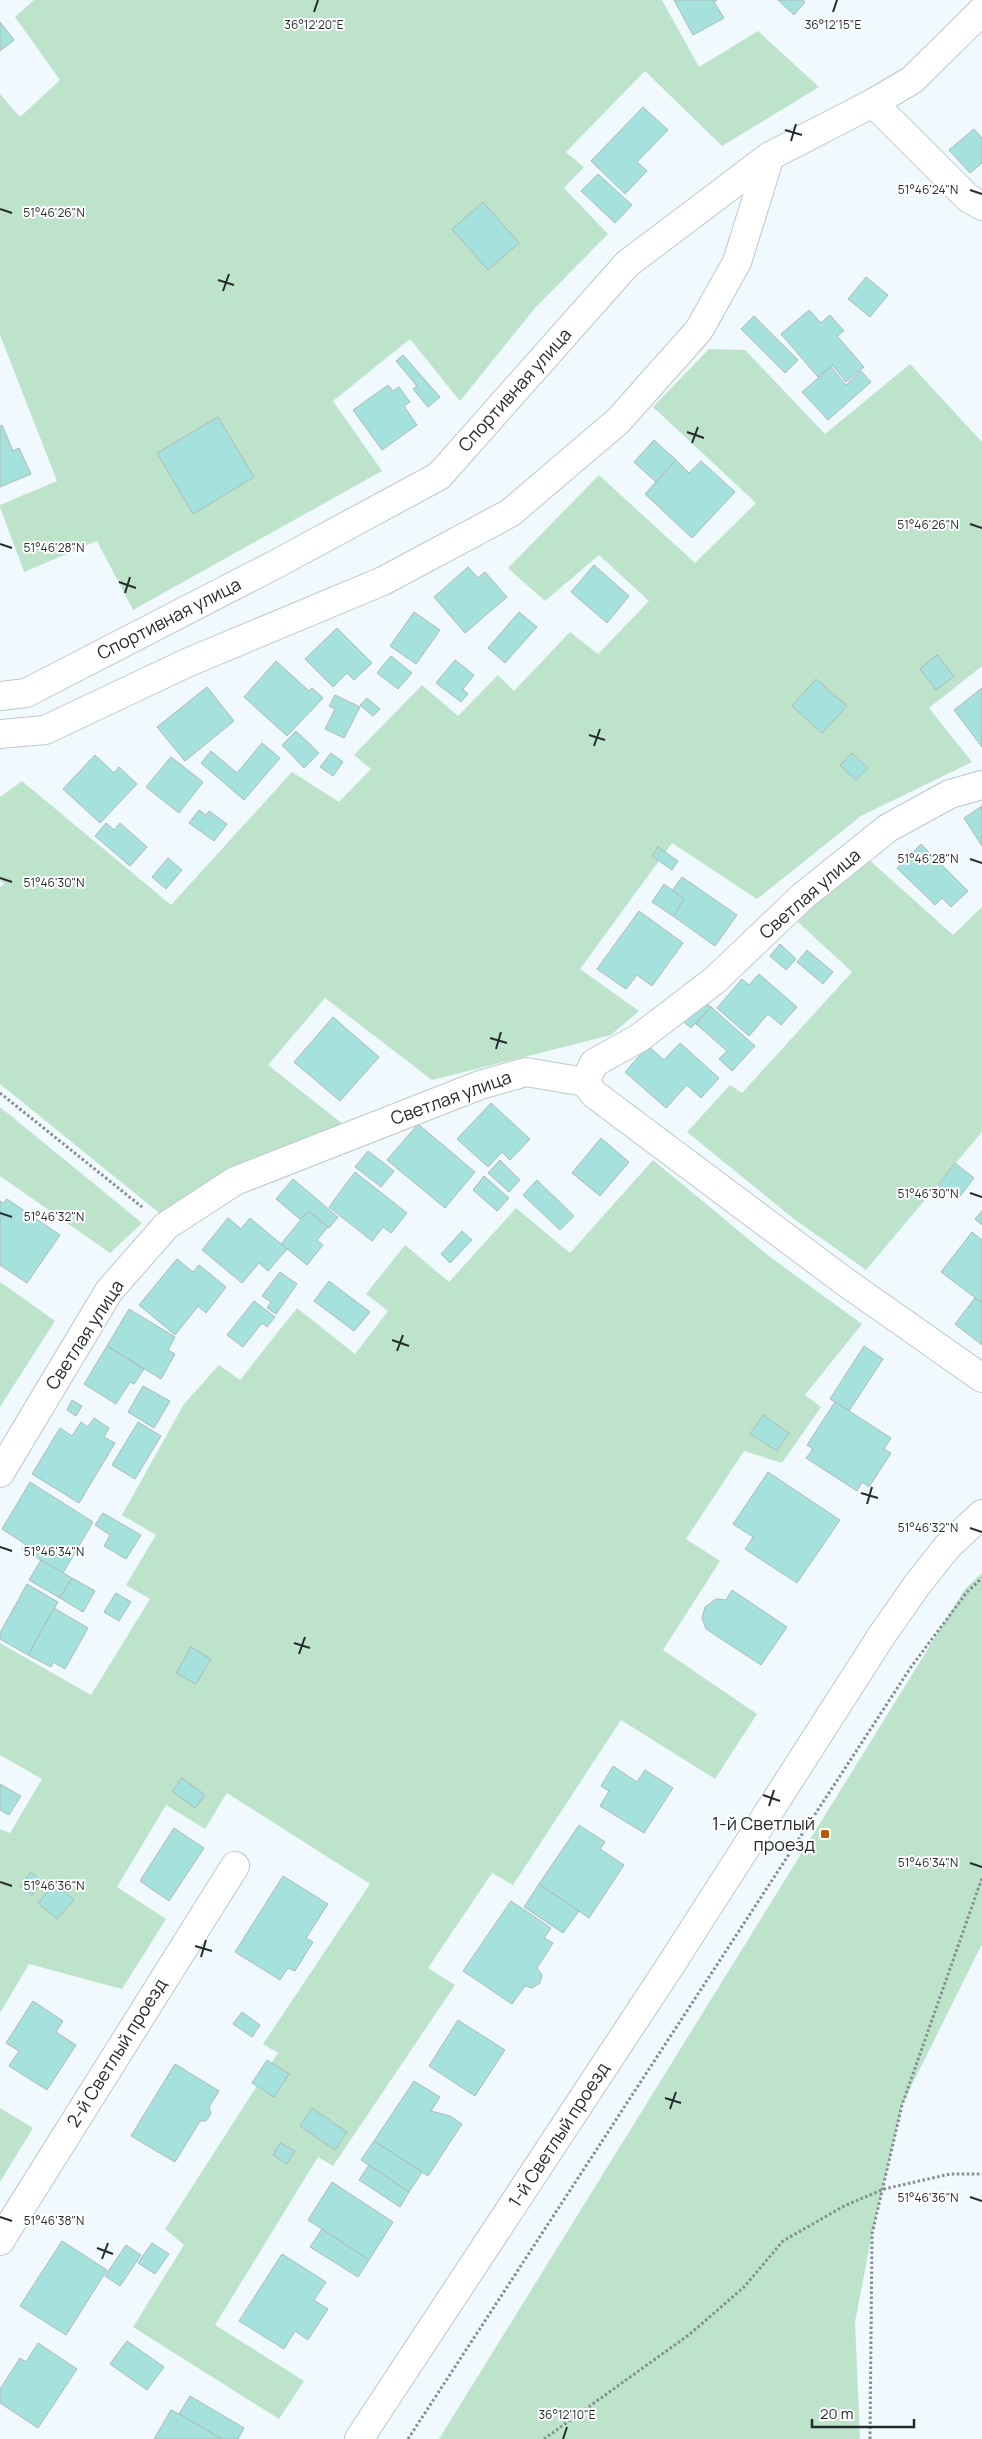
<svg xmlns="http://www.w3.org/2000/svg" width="982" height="2439" viewBox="0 0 982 2439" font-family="Manrope,sans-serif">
	<rect width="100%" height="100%" fill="#eff9fe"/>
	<!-- green -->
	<g fill="#bde4cb">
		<path d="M 34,0 L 662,0 L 699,67 L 758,31 L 819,87 L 722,146 L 645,71 L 566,152 L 584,167 L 564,188 L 608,234 L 535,308 L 460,401 L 410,339 L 333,401 L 382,471 L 133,610 L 97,541 L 24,572 L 0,507 L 0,505 L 57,481 L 0,335 L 0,94 L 20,117 L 60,80 L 15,17 Z"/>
		<path d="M 709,349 L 745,350 L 825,434 L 910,364 L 982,442 L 982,666 L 929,708 L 972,762 L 861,816 L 757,899 L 672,843 L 580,969 L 639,1011 L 611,1035 L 432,1080 L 325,998 L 268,1065 L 344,1125 L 163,1216 L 0,1084 L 0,887 L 4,884 L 0,880 L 0,797 L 22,781 L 171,905 L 292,772 L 339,802 L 371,769 L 354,755 L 422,685 L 458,716 L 498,675 L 514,691 L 570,632 L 598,654 L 649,601 L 599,555 L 545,601 L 508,568 L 599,475 L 695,563 L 756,503 L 653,407 Z"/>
		<path d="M 866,857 L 953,935 L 982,907 L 982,1132 L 866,1270 L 794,1219 L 687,1132 L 730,1085 L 742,1093 L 852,972 L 798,922 L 826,892 Z"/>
		<path d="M 0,1107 L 142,1223 L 110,1253 L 0,1176 Z"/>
		<path d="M 653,1160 L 770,1257 L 862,1324 L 805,1395 L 821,1407 L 782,1463 L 744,1451 L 686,1539 L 720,1561 L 663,1650 L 757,1714 L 715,1779 L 621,1720 L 513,1885 L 492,1873 L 428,1968 L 455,1985 L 333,2166 L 318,2157 L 215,2325 L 304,2381 L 279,2419 L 133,2327 L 184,2245 L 165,2229 L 278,2053 L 263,2044 L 370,1884 L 227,1793 L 205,1829 L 166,1805 L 117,1887 L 166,1919 L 122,1989 L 29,1964 L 0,2013 L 0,1829 L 10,1833 L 42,1779 L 0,1755 L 0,1643 L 91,1695 L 150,1599 L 126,1585 L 156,1535 L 122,1515 L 184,1404 L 219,1365 L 240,1380 L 297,1308 L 355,1354 L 388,1311 L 366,1294 L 405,1245 L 449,1282 L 516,1208 L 570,1253 Z"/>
		<path d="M 0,1282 L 55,1321 L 0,1407 Z"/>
		<path d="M 982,1573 L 982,1944 L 902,2105 L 872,2234 L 855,2322 L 860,2439 L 439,2439 L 965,1589 Z"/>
		<path d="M 0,2108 L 33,2128 L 0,2182 Z"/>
	</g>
	<!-- building -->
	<g fill="#a5e2de" stroke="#aeb9b8">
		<path d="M 674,0 L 717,0 L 714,2 L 724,18 L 693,35 Z"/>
		<path d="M 778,0 L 803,0 L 805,2 L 794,15 Z"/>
		<path d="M 0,22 L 14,40 L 0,51 Z"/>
		<path d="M 643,107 L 668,130 L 637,162 L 647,171 L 625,194 L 591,161 Z"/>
		<path d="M 974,129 L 982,138 L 982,163 L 970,173 L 949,150 Z"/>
		<path d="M 598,174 L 632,205 L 615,223 L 581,191 Z"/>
		<path d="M 483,202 L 519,243 L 488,270 L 452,229 Z"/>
		<path d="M 866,277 L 888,295 L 870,317 L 848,299 Z"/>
		<path d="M 809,310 L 821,323 L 830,315 L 844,331 L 837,336 L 864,367 L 846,382 L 832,365 L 818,377 L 781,334 Z"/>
		<path d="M 754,316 L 798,360 L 785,373 L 741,329 Z"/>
		<path d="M 403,355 L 440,397 L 428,407 L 413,389 L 417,386 L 396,361 Z"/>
		<path d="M 831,367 L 846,385 L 861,371 L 871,382 L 828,420 L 802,392 Z"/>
		<path d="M 388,385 L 393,391 L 399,387 L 410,402 L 404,406 L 417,425 L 382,450 L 353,410 Z"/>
		<path d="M 218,417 L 254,477 L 193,514 L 157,453 Z"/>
		<path d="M 2,425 L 13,451 L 19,448 L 31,474 L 0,487 L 0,426 Z"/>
		<path d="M 654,440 L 676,460 L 656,482 L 634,462 Z"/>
		<path d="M 676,460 L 689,473 L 701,461 L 735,492 L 692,538 L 645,494 Z"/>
		<path d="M 594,565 L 629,596 L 607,623 L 571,592 Z"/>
		<path d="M 468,567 L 478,578 L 485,572 L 507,597 L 465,633 L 434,597 Z"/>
		<path d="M 414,612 L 440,630 L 416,664 L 390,646 Z"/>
		<path d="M 519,612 L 537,627 L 505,663 L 488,648 Z"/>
		<path d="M 337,628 L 372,663 L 354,680 L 347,673 L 333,687 L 305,659 Z"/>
		<path d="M 937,655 L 954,676 L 936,690 L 920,669 Z"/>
		<path d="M 391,656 L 412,673 L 398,689 L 377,673 Z"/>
		<path d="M 455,660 L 474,675 L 463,689 L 468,694 L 461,702 L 436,683 Z"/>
		<path d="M 276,661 L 309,691 L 312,688 L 323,698 L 287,736 L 244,697 Z"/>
		<path d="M 816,679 L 847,706 L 822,733 L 792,706 Z"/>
		<path d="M 207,687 L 234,721 L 185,761 L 157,727 Z"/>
		<path d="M 982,688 L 982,747 L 954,710 Z"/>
		<path d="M 335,695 L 360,707 L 344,738 L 325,729 L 335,709 L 329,706 Z"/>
		<path d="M 367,698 L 380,709 L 373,716 L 360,705 Z"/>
		<path d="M 296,731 L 319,753 L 304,768 L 282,745 Z"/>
		<path d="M 262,743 L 280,758 L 244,800 L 201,763 L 211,751 L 237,773 Z"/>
		<path d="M 331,753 L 343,762 L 333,776 L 320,767 Z"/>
		<path d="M 852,753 L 868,768 L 856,780 L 840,765 Z"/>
		<path d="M 95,755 L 114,773 L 119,767 L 137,784 L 100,823 L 63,789 Z"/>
		<path d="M 171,757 L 203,782 L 179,813 L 146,787 Z"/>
		<path d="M 982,806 L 982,846 L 964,818 Z"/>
		<path d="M 199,810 L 206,815 L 209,811 L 227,824 L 214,841 L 189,823 Z"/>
		<path d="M 106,823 L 114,830 L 120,823 L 147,847 L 130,866 L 95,836 Z"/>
		<path d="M 921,844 L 968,891 L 951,907 L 942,898 L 935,905 L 897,868 Z"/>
		<path d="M 658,847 L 678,861 L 672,870 L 652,856 Z"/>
		<path d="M 168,858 L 182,870 L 166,889 L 152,877 Z"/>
		<path d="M 682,877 L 737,915 L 715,946 L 673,916 L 684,899 L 672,891 Z"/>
		<path d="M 664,884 L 684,899 L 673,916 L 652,902 Z"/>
		<path d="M 639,911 L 683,943 L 652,986 L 637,975 L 626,989 L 597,969 Z"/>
		<path d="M 780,944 L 796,959 L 786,970 L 770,956 Z"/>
		<path d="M 807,950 L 833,972 L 823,984 L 797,962 Z"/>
		<path d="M 759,974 L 797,1007 L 781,1025 L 768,1014 L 749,1036 L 717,1008 L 742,979 L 749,985 Z"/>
		<path d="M 699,997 L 711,1007 L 691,1028 L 680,1019 Z"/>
		<path d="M 711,1007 L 755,1046 L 732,1071 L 719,1059 L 727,1051 L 696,1024 Z"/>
		<path d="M 333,1017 L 379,1057 L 340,1101 L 294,1062 Z"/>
		<path d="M 680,1043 L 719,1078 L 701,1098 L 687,1085 L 666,1108 L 625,1072 L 648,1046 L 664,1060 Z"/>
		<path d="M 491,1103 L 530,1139 L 510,1160 L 502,1152 L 488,1167 L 457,1139 Z"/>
		<path d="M 418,1124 L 475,1172 L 445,1208 L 387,1160 Z"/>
		<path d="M 601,1138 L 629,1162 L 600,1196 L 572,1173 Z"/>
		<path d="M 368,1151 L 394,1171 L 381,1187 L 355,1167 Z"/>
		<path d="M 500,1160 L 520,1180 L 509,1192 L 488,1173 Z"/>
		<path d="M 955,1163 L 974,1178 L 957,1200 L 938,1185 Z"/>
		<path d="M 355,1172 L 407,1213 L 391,1233 L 383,1227 L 372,1241 L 329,1207 Z"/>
		<path d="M 484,1176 L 509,1198 L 497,1211 L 473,1190 Z"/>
		<path d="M 293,1179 L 338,1217 L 329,1228 L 308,1211 L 301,1220 L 276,1199 Z"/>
		<path d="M 537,1180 L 574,1216 L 560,1230 L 523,1195 Z"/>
		<path d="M 7,1199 L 60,1235 L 27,1283 L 0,1265 L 0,1201 L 3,1203 Z"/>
		<path d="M 308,1211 L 328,1227 L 317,1240 L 323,1245 L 307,1265 L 281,1244 Z"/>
		<path d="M 982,1211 L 982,1225 L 975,1219 Z"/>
		<path d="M 228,1218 L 241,1229 L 250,1218 L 287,1249 L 268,1271 L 259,1263 L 242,1283 L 202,1250 Z"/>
		<path d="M 462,1231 L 472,1240 L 450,1263 L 441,1254 Z"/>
		<path d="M 972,1232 L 982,1240 L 982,1303 L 941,1272 Z"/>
		<path d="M 177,1259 L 193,1272 L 199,1265 L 226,1287 L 206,1313 L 198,1306 L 175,1335 L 139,1305 Z"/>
		<path d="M 280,1272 L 297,1284 L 276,1314 L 267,1308 L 271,1302 L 262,1296 Z"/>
		<path d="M 329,1281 L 370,1312 L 354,1331 L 314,1301 Z"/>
		<path d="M 975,1298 L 982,1303 L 982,1345 L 955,1324 Z"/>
		<path d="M 254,1301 L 275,1317 L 267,1327 L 262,1323 L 243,1347 L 227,1335 Z"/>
		<path d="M 129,1309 L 175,1337 L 168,1350 L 175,1354 L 161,1379 L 107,1346 Z"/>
		<path d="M 107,1346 L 144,1369 L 134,1384 L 130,1382 L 116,1404 L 84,1384 Z"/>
		<path d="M 864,1346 L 883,1359 L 849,1411 L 830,1399 Z"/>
		<path d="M 143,1386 L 170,1401 L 154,1428 L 128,1412 Z"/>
		<path d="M 72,1400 L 82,1406 L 76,1416 L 67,1410 Z"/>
		<path d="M 835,1402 L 891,1438 L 884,1449 L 891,1453 L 869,1487 L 862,1482 L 857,1491 L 806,1458 L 813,1449 L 807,1445 Z"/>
		<path d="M 763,1415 L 789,1433 L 777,1451 L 750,1434 Z"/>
		<path d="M 94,1418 L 109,1428 L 104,1437 L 115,1443 L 79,1503 L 32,1474 L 60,1428 L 72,1436 L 81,1422 L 88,1427 Z"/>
		<path d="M 138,1422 L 161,1436 L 135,1479 L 112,1465 Z"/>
		<path d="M 768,1472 L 840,1520 L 797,1583 L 745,1549 L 753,1537 L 733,1524 Z"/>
		<path d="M 30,1482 L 93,1522 L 63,1573 L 22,1549 L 25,1544 L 2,1529 Z"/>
		<path d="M 103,1513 L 141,1535 L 126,1559 L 104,1546 L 110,1535 L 95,1525 Z"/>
		<path d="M 41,1560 L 72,1578 L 60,1598 L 29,1580 Z"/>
		<path d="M 72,1578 L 95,1591 L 83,1612 L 60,1598 Z"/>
		<path d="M 27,1584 L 58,1602 L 28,1655 L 0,1639 L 0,1633 Z"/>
		<path d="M 732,1590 L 787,1627 L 761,1665 L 706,1629 L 702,1618 L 705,1607 L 716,1599 L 726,1600 Z"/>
		<path d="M 116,1593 L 131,1602 L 119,1621 L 104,1612 Z"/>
		<path d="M 54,1608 L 88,1628 L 65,1669 L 53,1662 L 51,1667 L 28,1655 Z"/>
		<path d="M 191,1647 L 211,1659 L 196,1684 L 176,1673 Z"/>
		<path d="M 613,1766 L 637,1782 L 645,1770 L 673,1788 L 644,1833 L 600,1806 L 609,1791 L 601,1786 Z"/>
		<path d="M 182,1778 L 205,1795 L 195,1808 L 172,1791 Z"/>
		<path d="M 0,1784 L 21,1796 L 9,1815 L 0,1810 Z"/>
		<path d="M 579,1825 L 605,1842 L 600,1849 L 624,1865 L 589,1918 L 539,1884 Z"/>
		<path d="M 174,1828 L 204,1848 L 169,1901 L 140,1881 Z"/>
		<path d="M 31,1872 L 42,1882 L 32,1895 L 20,1886 Z"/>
		<path d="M 283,1876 L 328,1904 L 306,1938 L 313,1942 L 295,1971 L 288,1968 L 280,1980 L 235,1952 Z"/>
		<path d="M 55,1883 L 74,1900 L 57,1919 L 38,1903 Z"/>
		<path d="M 539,1884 L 579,1911 L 563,1933 L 524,1907 Z"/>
		<path d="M 511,1901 L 551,1928 L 544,1938 L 553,1943 L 537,1968 L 542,1975 L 540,1983 L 532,1988 L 525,1986 L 512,2004 L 463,1971 Z"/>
		<path d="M 33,2001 L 63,2021 L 56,2032 L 76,2045 L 47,2090 L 9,2066 L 19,2051 L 6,2043 Z"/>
		<path d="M 242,2012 L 260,2025 L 252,2037 L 233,2024 Z"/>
		<path d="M 458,2020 L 505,2050 L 475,2096 L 429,2066 Z"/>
		<path d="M 267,2060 L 289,2074 L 274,2097 L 252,2083 Z"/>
		<path d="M 175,2064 L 219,2091 L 209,2107 L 211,2113 L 209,2117 L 206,2121 L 200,2121 L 175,2162 L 131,2136 Z"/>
		<path d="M 414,2081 L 440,2097 L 431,2111 L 450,2116 L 462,2124 L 428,2176 L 374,2141 Z"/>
		<path d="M 312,2108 L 347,2132 L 335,2150 L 300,2126 Z"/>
		<path d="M 374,2141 L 422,2172 L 409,2192 L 361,2160 Z"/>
		<path d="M 280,2143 L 295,2151 L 287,2164 L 273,2155 Z"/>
		<path d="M 369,2165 L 409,2192 L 400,2207 L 359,2180 Z"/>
		<path d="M 332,2182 L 393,2222 L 369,2260 L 308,2220 Z"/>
		<path d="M 322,2229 L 369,2260 L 358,2277 L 310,2247 Z"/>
		<path d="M 62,2241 L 107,2270 L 66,2335 L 20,2306 Z"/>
		<path d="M 152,2243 L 169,2254 L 155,2274 L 138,2263 Z"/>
		<path d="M 126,2245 L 141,2255 L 120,2286 L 105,2276 Z"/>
		<path d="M 282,2254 L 326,2282 L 314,2300 L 328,2309 L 308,2340 L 295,2331 L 284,2349 L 239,2321 Z"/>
		<path d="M 127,2341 L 164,2367 L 147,2390 L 110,2364 Z"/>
		<path d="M 38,2343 L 77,2369 L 38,2428 L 0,2403 L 0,2389 L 20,2358 L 26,2362 Z"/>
		<path d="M 190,2396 L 244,2428 L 238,2439 L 222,2439 L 179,2414 Z"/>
		<path d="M 171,2410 L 179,2414 L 222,2439 L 154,2439 Z"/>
	</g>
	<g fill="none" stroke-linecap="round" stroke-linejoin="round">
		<!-- minor casing -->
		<g stroke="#bdc7cb" stroke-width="30">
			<g id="minor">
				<path d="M 873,103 L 968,198 L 982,206"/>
				<path d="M 0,696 L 26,693 L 278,563 L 439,476 L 627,264 L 770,156 L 873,103 L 912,80 L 982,11"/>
				<path d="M 0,734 L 45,730 L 189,662 L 383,581 L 510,513 L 618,421 L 699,330 L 737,262 L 770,156"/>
				<path d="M 585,1082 L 594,1094 L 844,1281 L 982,1378"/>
				<path d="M 0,1473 L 109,1291 L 166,1226 L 235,1181 L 480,1085 L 526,1072 L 585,1082 L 594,1063 L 639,1038 L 715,980 L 803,896 L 888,828 L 950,794 L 982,785"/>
				<path d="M 0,2241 L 235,1866"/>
				<path d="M 359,2439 L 672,1963 L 882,1635 L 917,1585 L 947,1547 L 982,1514"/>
			</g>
		</g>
		<!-- path -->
		<g stroke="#868c8f" stroke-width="3" stroke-dasharray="2.5 2.5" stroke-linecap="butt">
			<path d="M 0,1093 L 142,1207"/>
			<path d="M 408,2439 L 911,1667 L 967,1592 L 982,1578"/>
			<path d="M 544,2439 L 690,2334 L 744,2287 L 783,2241 L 844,2206 L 884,2189 L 950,2174 L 982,2174"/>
			<path d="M 870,2439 L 872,2234 L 902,2105 L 982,1878"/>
		</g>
		<!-- minor -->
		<use href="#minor" stroke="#fff" stroke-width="28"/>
	</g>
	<!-- ticks -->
	<path fill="none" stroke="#282b2d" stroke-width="2" d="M 314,12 L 318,0M 833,12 L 837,0M 785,130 L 802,135M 791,141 L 796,124M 970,190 L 982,194M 0,209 L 12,213M 218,280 L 234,285M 223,291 L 229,274M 687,432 L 704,438M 692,443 L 698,427M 970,524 L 982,528M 0,544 L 12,548M 119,582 L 136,588M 125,593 L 130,577M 589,735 L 605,740M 594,746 L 600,729M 970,859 L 982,863M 0,878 L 12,882M 490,1038 L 507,1043M 496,1049 L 501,1032M 970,1193 L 982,1197M 0,1213 L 12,1217M 392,1340 L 409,1346M 397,1351 L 403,1335M 861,1493 L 878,1498M 867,1504 L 872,1487M 970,1528 L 982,1532M 0,1547 L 12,1551M 294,1643 L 310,1648M 299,1654 L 305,1637M 763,1795 L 780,1801M 769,1806 L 774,1790M 970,1863 L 982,1867M 0,1882 L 12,1886M 195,1946 L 212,1951M 201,1957 L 206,1940M 665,2098 L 681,2103M 670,2109 L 676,2092M 970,2197 L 982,2201M 0,2217 L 12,2221M 97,2248 L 113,2254M 102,2259 L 108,2243M 563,2439 L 567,2427"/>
	<!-- markers -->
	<rect fill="#b85d00" stroke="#fff" stroke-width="2" x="820" y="1829" width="10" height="10" rx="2.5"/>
	<g text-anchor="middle" stroke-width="4" stroke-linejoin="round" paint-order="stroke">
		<!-- street labels -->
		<g font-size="18" fill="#282b2d" stroke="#fff">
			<text transform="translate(515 390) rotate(-48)" y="6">Спортивная улица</text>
			<text transform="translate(169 619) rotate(-27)" y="6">Спортивная улица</text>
			<text transform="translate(810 894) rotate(-41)" y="6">Светлая улица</text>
			<text transform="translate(451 1098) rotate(-20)" y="6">Светлая улица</text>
			<text transform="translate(85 1335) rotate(-57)" y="6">Светлая улица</text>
			<text transform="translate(117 2053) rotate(-58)" y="6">2-й Светлый проезд</text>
			<text transform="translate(559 2135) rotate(-57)" y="6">1-й Светлый проезд</text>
		</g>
		<!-- poi labels -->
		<g font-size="18" fill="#282b2d" stroke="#fff" text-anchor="end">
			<text x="815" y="1830">1-й Светлый<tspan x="815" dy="21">проезд</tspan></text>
		</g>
	</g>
	<g font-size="12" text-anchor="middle" fill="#282b2d" stroke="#fff" stroke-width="4" stroke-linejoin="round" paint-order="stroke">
		<text x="314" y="29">36°12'20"E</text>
		<text x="833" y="29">36°12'15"E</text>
		<text x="928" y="194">51°46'24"N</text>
		<text x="54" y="217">51°46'26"N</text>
		<text x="928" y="529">51°46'26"N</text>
		<text x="54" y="552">51°46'28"N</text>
		<text x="928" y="863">51°46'28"N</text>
		<text x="54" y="887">51°46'30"N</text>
		<text x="928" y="1198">51°46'30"N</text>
		<text x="54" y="1221">51°46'32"N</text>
		<text x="928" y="1532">51°46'32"N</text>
		<text x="54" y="1556">51°46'34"N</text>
		<text x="928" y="1867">51°46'34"N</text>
		<text x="54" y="1890">51°46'36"N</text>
		<text x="928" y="2202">51°46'36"N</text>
		<text x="54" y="2225">51°46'38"N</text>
		<text x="567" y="2419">36°12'10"E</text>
	</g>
	<!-- scale -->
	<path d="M812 2419v8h102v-8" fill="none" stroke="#282b2d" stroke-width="2.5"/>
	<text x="820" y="2419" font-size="15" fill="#282b2d" stroke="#ffffff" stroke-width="4" paint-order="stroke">20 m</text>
</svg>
